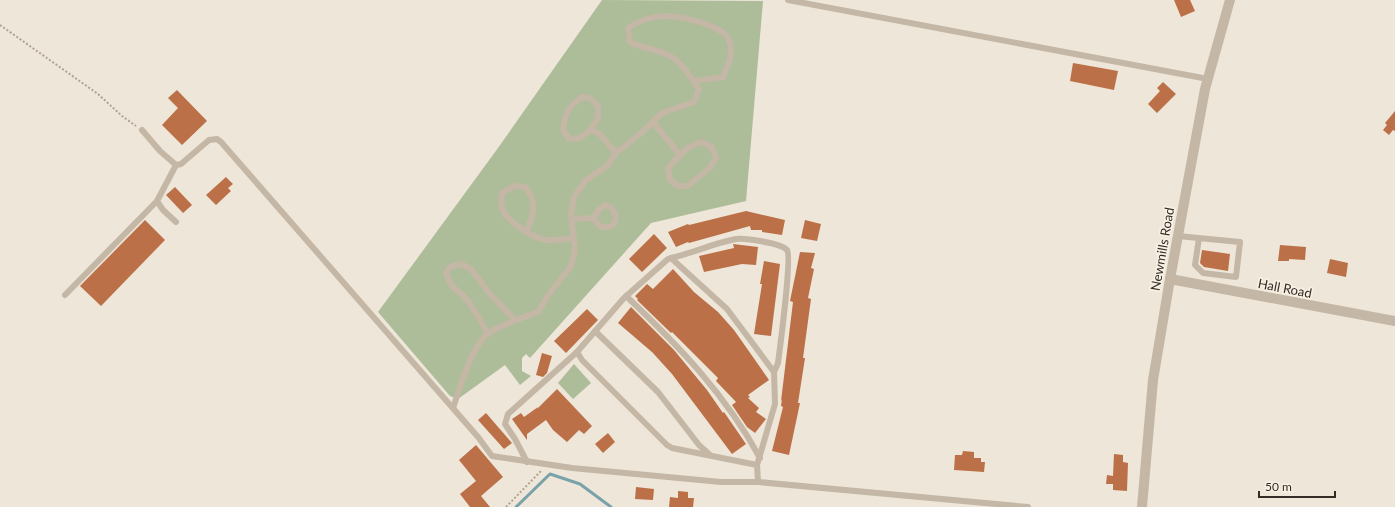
<svg xmlns="http://www.w3.org/2000/svg" width="1395" height="507" viewBox="0 0 1395 507" font-family="Lato,sans-serif">
	<rect width="100%" height="100%" fill="#eee6d8"/>
	<!-- green -->
	<g fill="#adbc99">
		<path d="M 602,0 L 763,1 L 746,201 L 651,223 L 530,358 L 526,354 L 522,358 L 522,371 L 531,376 L 520,385 L 505,365 L 458,399 L 450,396 L 378,312 L 498,148 Z"/>
		<path d="M 574,364 L 591,383 L 573,399 L 558,383 Z"/>
	</g>
	<g fill="none" stroke-linecap="round" stroke-linejoin="round">
		<!-- stream -->
		<path stroke="#79a2a9" stroke-width="3" d="M 516,507 L 550,474 L 580,484 L 611,507"/>
	</g>
	<!-- building -->
	<g fill="#bc7048">
		<path d="M 1174,0 L 1190,0 L 1195,11 L 1181,17 Z"/>
		<path d="M 1073,63 L 1118,71 L 1114,90 L 1070,81 Z"/>
		<path d="M 1163,82 L 1176,94 L 1157,113 L 1148,104 L 1160,91 L 1157,88 Z"/>
		<path d="M 177,90 L 207,121 L 182,145 L 162,125 L 178,108 L 168,98 Z"/>
		<path d="M 1395,111 L 1395,131 L 1393,130 L 1389,135 L 1383,130 L 1387,125 L 1385,123 Z"/>
		<path d="M 226,177 L 233,184 L 228,188 L 231,191 L 216,205 L 206,195 Z"/>
		<path d="M 175,187 L 192,205 L 183,213 L 166,195 Z"/>
		<path d="M 746,211 L 785,220 L 782,235 L 762,232 L 762,230 L 751,230 L 750,226 L 689,243 L 688,242 L 676,247 L 668,232 L 688,224 L 689,225 Z"/>
		<path d="M 145,220 L 165,240 L 101,306 L 80,286 Z"/>
		<path d="M 805,220 L 821,224 L 817,241 L 801,238 Z"/>
		<path d="M 654,234 L 667,248 L 642,272 L 629,259 Z"/>
		<path d="M 733,244 L 758,247 L 756,265 L 742,264 L 704,272 L 699,256 L 734,248 Z"/>
		<path d="M 1280,245 L 1306,247 L 1305,260 L 1289,259 L 1289,261 L 1278,261 Z"/>
		<path d="M 1202,250 L 1230,254 L 1228,271 L 1204,267 L 1200,263 Z"/>
		<path d="M 800,252 L 815,253 L 811,268 L 814,269 L 808,298 L 811,299 L 803,358 L 805,358 L 798,403 L 800,403 L 789,455 L 772,451 L 783,407 L 781,406 L 782,399 L 781,401 L 793,302 L 790,301 Z"/>
		<path d="M 1330,259 L 1348,263 L 1346,277 L 1327,273 Z"/>
		<path d="M 764,261 L 780,264 L 771,336 L 754,334 L 762,284 L 760,284 Z"/>
		<path d="M 673,269 L 694,292 L 718,312 L 734,330 L 769,380 L 748,395 L 750,397 L 748,398 L 759,408 L 756,412 L 766,419 L 755,433 L 747,427 L 732,405 L 736,402 L 716,381 L 718,378 L 672,332 L 671,333 L 637,300 L 638,299 L 635,296 L 647,284 L 653,289 Z"/>
		<path d="M 631,307 L 674,350 L 707,390 L 723,413 L 724,412 L 746,444 L 732,454 L 672,374 L 652,352 L 618,323 Z"/>
		<path d="M 587,309 L 598,320 L 566,353 L 554,341 Z"/>
		<path d="M 542,353 L 552,356 L 547,373 L 543,377 L 536,375 Z"/>
		<path d="M 557,389 L 592,426 L 584,434 L 579,430 L 567,442 L 553,430 L 546,420 L 527,434 L 527,440 L 512,419 L 521,413 L 524,417 L 538,407 L 537,409 Z"/>
		<path d="M 486,413 L 512,443 L 504,449 L 478,420 Z"/>
		<path d="M 608,433 L 615,442 L 603,453 L 595,444 Z"/>
		<path d="M 476,445 L 503,477 L 481,496 L 490,507 L 470,507 L 460,494 L 476,481 L 459,460 Z"/>
		<path d="M 963,451 L 974,452 L 974,458 L 981,458 L 981,462 L 985,462 L 984,472 L 954,470 L 955,455 L 962,455 Z"/>
		<path d="M 1114,454 L 1123,455 L 1123,462 L 1128,463 L 1127,491 L 1113,490 L 1113,484 L 1106,484 L 1107,475 L 1113,476 Z"/>
		<path d="M 636,487 L 654,489 L 653,500 L 635,499 Z"/>
		<path d="M 678,491 L 688,492 L 688,498 L 694,498 L 693,507 L 669,507 L 670,497 L 678,498 Z"/>
	</g>
	<g fill="none" stroke-linecap="round" stroke-linejoin="round">
		<!-- path -->
		<g stroke="#b1a190" stroke-width="2" stroke-dasharray="2 2" stroke-linecap="butt">
			<path d="M 0,25 L 98,94 L 122,116 L 136,126"/>
			<path d="M 506,507 L 541,471"/>
		</g>
		<!-- service -->
		<g stroke="#c5b7a5" stroke-width="6">
			<path d="M 788,0 L 1208,79"/>
			<path d="M 653,122 L 680,155 L 689,147 L 701,142 L 712,147 L 716,158 L 710,168 L 687,186 L 678,186 L 670,180 L 668,168 L 680,155"/>
			<path d="M 142,130 L 160,151 L 176,165 L 181,164 L 209,140 L 217,139 L 221,142 L 478,437 L 492,456 L 572,468 L 721,482 L 758,482 L 1028,507"/>
			<path d="M 590,130 L 598,118 L 598,106 L 590,98 L 582,97 C 568,107 565,113 563,130 L 569,139 L 580,138 L 590,130 L 599,133 L 616,153"/>
			<path d="M 572,219 L 593,218 L 599,210 L 605,205 L 612,208 L 616,216 L 614,224 L 609,227 L 601,227 L 593,218"/>
			<path d="M 176,222 L 163,210 L 157,201 L 176,165"/>
			<path d="M 526,232 C 534,216 538,201 525,187 L 514,186 L 502,193 C 501,200 500,207 505,214 C 511,223 535,239 546,240 C 554,241 565,239 574,238"/>
			<path d="M 1178,236 L 1240,242 L 1236,277 L 1203,273 L 1195,265 L 1199,238"/>
			<path d="M 671,258 C 693,253 714,243 736,239 C 745,238 781,243 787,250 C 792,256 780,348 778,363 L 774,372"/>
			<path d="M 65,295 L 157,201"/>
			<path d="M 626,296 C 678,345 726,395 760,458"/>
			<path d="M 595,331 L 658,392 L 699,445 L 710,455"/>
			<path d="M 488,334 C 482,322 476,312 468,301 C 457,287 452,293 446,272 L 450,267 L 461,264 L 471,269 L 490,294 L 515,320"/>
			<path d="M 453,408 C 460,388 471,346 489,333 C 504,323 522,318 538,312 L 547,297 L 571,266 L 575,250 L 571,214 L 574,197 L 585,181 L 608,165 L 616,153 L 640,134 L 662,113 L 694,102 L 699,89 C 690,77 681,60 666,54 C 654,49 642,48 630,42 L 628,28 C 655,10 680,15 708,25 C 715,28 724,31 728,38 C 735,51 728,66 723,77 L 694,81"/>
			<path d="M 527,462 L 515,439 L 505,424 L 508,414 L 577,352"/>
			<path d="M 757,465 L 672,448 L 667,445 L 582,360 L 577,352 L 624,298 L 668,259 L 671,258 L 727,309 L 774,372 L 775,404 L 757,465 L 758,482"/>
		</g>
		<!-- tertiary -->
		<g stroke="#c5b7a5" stroke-width="10">
			<path d="M 1170,279 L 1395,321"/>
			<path d="M 1142,507 L 1153,380 L 1170,279 L 1205,89 L 1230,0"/>
		</g>
	</g>
	<g text-anchor="middle" stroke-width="3.5" stroke-linejoin="round" paint-order="stroke">
		<!-- street labels -->
		<g font-size="13" fill="#322b26" stroke="#f7f0e3">
			<text transform="translate(1162 249) rotate(-80)" y="5">Newmills Road</text>
			<text transform="translate(1285 288) rotate(11)" y="5">Hall Road</text>
		</g>
	</g>
	<!-- scale -->
	<path d="M1259 491v6h76v-6" fill="none" stroke="#322b26" stroke-width="2"/>
	<text x="1265" y="491" font-size="12" fill="#322b26" stroke="#f7f0e3" stroke-width="3" paint-order="stroke">50 m</text>
</svg>
